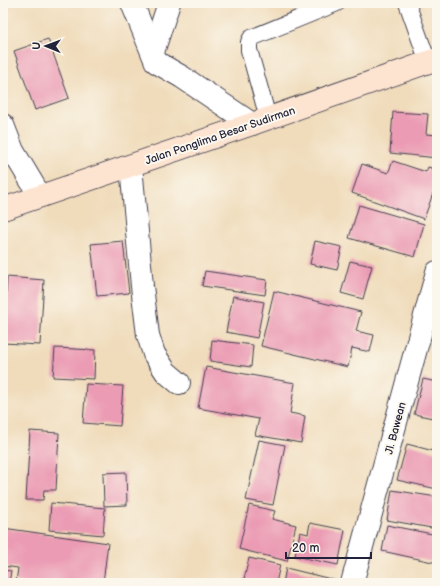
<svg xmlns="http://www.w3.org/2000/svg" width="440" height="586" viewBox="0 0 440 586" font-family="'Balsamiq Sans',sans-serif">
	<rect width="100%" height="100%" fill="#fbf7ec"/>
	<filter id="ink" filterUnits="userSpaceOnUse"><feTurbulence type="fractalNoise" baseFrequency=".025" numOctaves="2"/><feDisplacementMap in="SourceGraphic" scale="8" xChannelSelector="R" yChannelSelector="G"/><feConvolveMatrix kernelMatrix="1 2 1 2 8 2 1 2 1" color-interpolation-filters="sRGB"/></filter>
	<filter id="wash" filterUnits="userSpaceOnUse"><feTurbulence type="fractalNoise" baseFrequency=".012" numOctaves="4" result="noise"/><feDisplacementMap in="SourceGraphic" scale="16" xChannelSelector="R" yChannelSelector="G"/><feGaussianBlur stdDeviation="0.9" result="paint"/><feColorMatrix in="noise" values="0 0 0 0 0 0 0 0 0 0 0 0 0 0 0 0 0 1.4 0 .05"/><feComposite in="paint" operator="in"/></filter>
	<g filter="url(#wash)">
		<rect width="100%" height="100%" fill="#f0dcbb"/>
		<g id="blocks">
			<!-- building -->
			<g fill="#eb9bb4">
				<path d="M 48,39 L 69,98 L 35,110 L 14,51 Z"/>
				<path d="M 393,112 L 428,114 L 426,134 L 437,135 L 437,158 L 390,153 Z"/>
				<path d="M 393,161 L 426,172 L 428,167 L 437,170 L 437,182 L 424,219 L 352,193 L 362,164 L 388,173 Z"/>
				<path d="M 359,205 L 424,224 L 415,257 L 349,238 Z"/>
				<path d="M 123,241 L 129,293 L 97,296 L 91,244 Z"/>
				<path d="M 315,241 L 342,247 L 337,270 L 310,264 Z"/>
				<path d="M 350,261 L 372,266 L 363,299 L 341,293 Z"/>
				<path d="M 205,271 L 267,280 L 265,295 L 202,286 Z"/>
				<path d="M 7,277 L 44,280 L 40,345 L 3,343 L 3,298 L 6,298 Z"/>
				<path d="M 274,291 L 361,312 L 356,331 L 374,335 L 370,352 L 352,348 L 348,367 L 261,346 Z"/>
				<path d="M 233,296 L 264,302 L 257,338 L 226,332 Z"/>
				<path d="M 212,340 L 253,345 L 251,367 L 210,361 Z"/>
				<path d="M 55,348 L 95,350 L 94,379 L 53,377 Z"/>
				<path d="M 206,367 L 295,383 L 290,413 L 305,416 L 301,443 L 255,435 L 259,419 L 198,408 Z"/>
				<path d="M 423,379 L 437,382 L 437,419 L 414,414 Z"/>
				<path d="M 86,384 L 123,386 L 120,426 L 83,423 Z"/>
				<path d="M 30,431 L 59,433 L 56,490 L 44,490 L 43,500 L 26,500 Z"/>
				<path d="M 259,440 L 285,445 L 273,505 L 246,500 Z"/>
				<path d="M 407,444 L 437,452 L 437,489 L 397,480 Z"/>
				<path d="M 126,472 L 127,505 L 104,506 L 103,473 Z"/>
				<path d="M 392,490 L 437,497 L 437,529 L 387,520 Z"/>
				<path d="M 51,503 L 105,508 L 103,535 L 49,530 Z"/>
				<path d="M 249,505 L 275,511 L 272,519 L 296,525 L 287,561 L 239,549 Z"/>
				<path d="M 310,523 L 345,530 L 338,565 L 295,556 L 300,532 L 308,534 Z"/>
				<path d="M 387,525 L 437,535 L 437,563 L 382,551 Z"/>
				<path d="M 3,528 L 108,543 L 103,583 L 25,583 L 16,582 L 18,568 L 3,566 Z"/>
				<path d="M 249,558 L 280,565 L 276,583 L 243,583 Z"/>
				<path d="M 286,568 L 335,580 L 334,583 L 283,583 Z"/>
				<path d="M 3,570 L 11,571 L 9,583 L 3,583 Z"/>
			</g>
		</g>
	</g>
	<g filter="url(#ink)">
		<use href="#blocks" fill-opacity="0" stroke="#413e4e" stroke-width="1"/>
		<g fill="none" stroke-linecap="round" stroke-linejoin="round">
			<!-- service casing -->
			<g stroke="#413e4e" stroke-width="18">
				<g id="service">
					<path d="M 407,3 L 428,62"/>
					<path d="M 268,118 L 249,50 L 249,42 L 251,38 L 337,3"/>
				</g>
			</g>
			<!-- minor casing -->
			<g stroke="#413e4e" stroke-width="24">
				<g id="minor">
					<path d="M 132,3 L 156,62 L 182,77 L 252,124"/>
					<path d="M 153,52 L 169,3"/>
					<path d="M 3,125 L 13,151 L 40,196"/>
					<path d="M 131,166 L 142,286 L 148,335 L 154,354 L 166,372 L 179,383"/>
					<path d="M 352,583 L 437,272"/>
				</g>
			</g>
			<!-- secondary casing -->
			<g stroke="#413e4e" stroke-width="24">
				<path id="secondary" d="M 3,209 L 252,124 L 437,59"/>
			</g>
			<!-- service -->
			<use href="#service" stroke="#fff" stroke-width="16"/>
			<!-- minor -->
			<use href="#minor" stroke="#fff" stroke-width="22"/>
			<!-- secondary -->
			<use href="#secondary" stroke="#fde4d1" stroke-width="22"/>
		</g>
	</g>
	<g text-anchor="middle" stroke-width="4" stroke-linejoin="round" paint-order="stroke">
		<!-- street labels -->
		<g font-size="11" fill="#22223b" stroke="#fbf7ec">
			<text transform="translate(220 135) rotate(-19)" y="4">Jalan Panglima Besar Sudirman</text>
			<text transform="translate(395 428) rotate(-75)" y="4">Jl. Bawean</text>
		</g>
	</g>
	<!-- margin -->
	<rect width="440" height="586" fill="none" stroke="#fbf7ec" stroke-width="16"/>
	<!-- north arrow -->
	<g transform="translate(46 46) rotate(271)" stroke="#fbf7ec" stroke-width="3" paint-order="stroke">
	<path d="M0-3L7 15L0 10L-7 15Z" fill="#22223b"/>
	<text y="-6" font-size="11" font-weight="bold" text-anchor="middle" fill="#22223b">U</text>
	</g>
	<!-- scale -->
	<path d="M286 552v6h85v-6" fill="none" stroke="#22223b" stroke-width="2"/>
	<text x="292" y="552" font-size="12" fill="#22223b" stroke="#fbf7ec" stroke-width="3" paint-order="stroke">20 m</text>
</svg>
